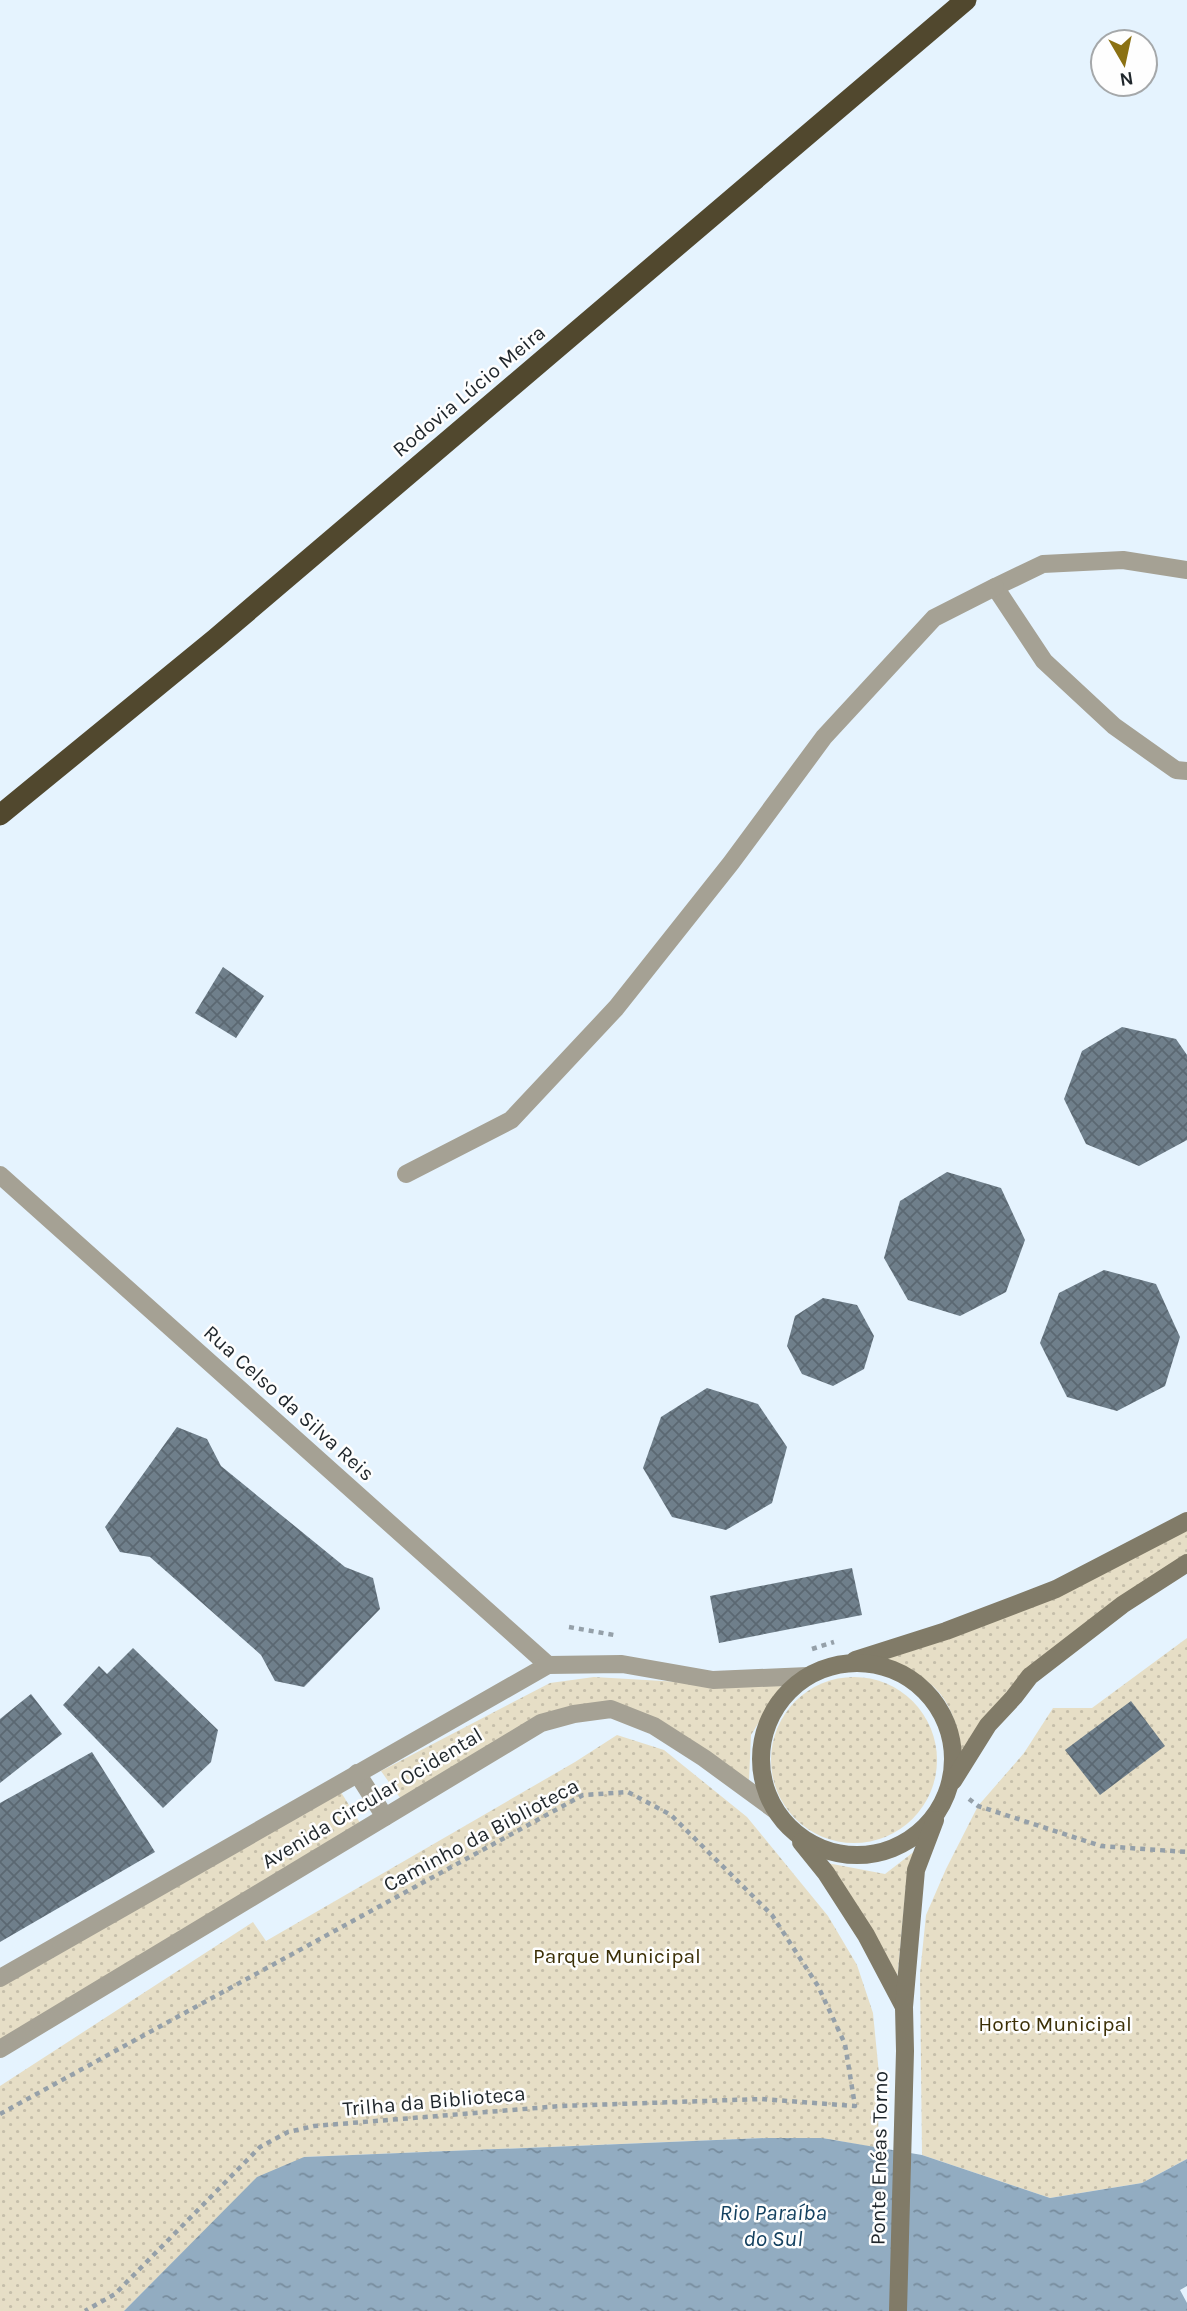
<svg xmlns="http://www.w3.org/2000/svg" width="1187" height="2311" viewBox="0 0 1187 2311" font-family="Karla,sans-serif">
	<defs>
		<pattern id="grass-dots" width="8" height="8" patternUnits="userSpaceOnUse" patternTransform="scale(1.75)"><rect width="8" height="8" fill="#e6dec6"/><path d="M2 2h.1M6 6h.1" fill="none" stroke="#c5beaa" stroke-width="1.8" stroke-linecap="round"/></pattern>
		<pattern id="water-ripples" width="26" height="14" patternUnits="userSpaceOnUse" patternTransform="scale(1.75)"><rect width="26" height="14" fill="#92acc1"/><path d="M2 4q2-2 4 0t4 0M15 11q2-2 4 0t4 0" fill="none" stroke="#778c9d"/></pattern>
		<pattern id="building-cross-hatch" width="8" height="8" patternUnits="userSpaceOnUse" patternTransform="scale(1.75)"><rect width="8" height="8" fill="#6f7f8b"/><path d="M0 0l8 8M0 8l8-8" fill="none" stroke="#5b6872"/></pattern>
	</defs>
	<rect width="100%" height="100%" fill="#e5f3fe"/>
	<!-- grass -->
	<g fill="url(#grass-dots)">
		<path d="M 1187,1525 L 1187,1561 L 1075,1637 L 961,1753 C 955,1693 926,1668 868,1660 Z"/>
		<path d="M 1187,1638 L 1187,2159 L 1142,2183 L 1050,2198 L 922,2155 L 920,1974 L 926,1915 L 946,1869 L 978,1806 L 1024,1753 L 1053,1708 L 1092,1708 Z"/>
		<circle cx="854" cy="1760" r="83"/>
		<path d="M 594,1677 L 680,1682 L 783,1683 L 751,1735 L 749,1780 L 662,1727 L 576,1709 L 403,1802 L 381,1771 L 550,1683 Z"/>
		<path d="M 617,1735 L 664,1750 L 747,1817 L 828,1916 L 857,1965 L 873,2013 L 879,2074 L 878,2148 L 822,2138 L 767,2138 L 304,2157 L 185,2250 L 124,2311 L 0,2311 L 0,2086 L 253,1922 L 266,1941 L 575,1762 Z"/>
		<path d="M 339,1789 L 362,1826 L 0,2042 L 0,1984 Z"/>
		<path d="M 920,1847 L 906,1886 L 897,1981 L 822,1862 L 885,1874 Z"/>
	</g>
	<!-- water -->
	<path fill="url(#water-ripples)" d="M 767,2138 L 822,2138 L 922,2155 L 1050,2198 L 1142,2183 L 1187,2159 L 1187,2286 L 1180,2290 L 1187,2303 L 1187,2311 L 124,2311 L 257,2177 L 304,2157 Z"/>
	<!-- building -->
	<g fill="url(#building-cross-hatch)">
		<path d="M 223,967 L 264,996 L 236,1038 L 195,1013 Z"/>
		<path d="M 1122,1027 L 1176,1039 L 1187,1055 L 1187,1140 L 1139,1166 L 1086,1144 L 1064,1099 L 1082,1051 Z"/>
		<path d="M 947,1172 L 1001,1188 L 1025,1240 L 1006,1292 L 960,1316 L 908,1300 L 884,1258 L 900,1201 Z"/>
		<path d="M 1104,1270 L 1156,1284 L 1180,1337 L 1165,1386 L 1117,1411 L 1067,1397 L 1040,1343 L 1059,1293 Z"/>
		<path d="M 823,1298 L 857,1305 L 874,1336 L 864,1369 L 833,1386 L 802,1374 L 787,1346 L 795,1316 Z"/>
		<path d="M 707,1388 L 758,1404 L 787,1447 L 772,1503 L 726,1530 L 672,1517 L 643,1468 L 661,1417 Z"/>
		<path d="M 177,1427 L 207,1439 L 221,1466 L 345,1567 L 373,1578 L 380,1609 L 304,1687 L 275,1681 L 261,1655 L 150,1557 L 120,1552 L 105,1527 Z"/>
		<path d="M 852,1568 L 862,1615 L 719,1643 L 710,1596 Z"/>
		<path d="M 133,1648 L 218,1730 L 211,1762 L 163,1808 L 63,1705 L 99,1666 L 107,1674 Z"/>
		<path d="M 31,1694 L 62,1734 L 0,1783 L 0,1719 Z"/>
		<path d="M 1131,1701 L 1165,1746 L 1100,1795 L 1065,1750 Z"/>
		<path d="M 92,1752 L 155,1852 L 0,1942 L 0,1803 Z"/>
	</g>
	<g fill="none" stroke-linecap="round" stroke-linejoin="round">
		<!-- path -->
		<g stroke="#95a0a9" stroke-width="4.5" stroke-dasharray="5 5" stroke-linecap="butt">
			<path d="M 569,1627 L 614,1635"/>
			<path d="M 812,1649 L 834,1642"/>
			<path d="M 969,1799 L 978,1806 L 1101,1846 L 1187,1852"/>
			<path d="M 0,2114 L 583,1795 L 628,1792 L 671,1815 L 772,1915 L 818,1986 L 845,2044 L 855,2106 L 761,2099 L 561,2106 L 314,2126 L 288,2132 L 260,2147 L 115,2294 L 85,2311"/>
		</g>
		<!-- street -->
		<g stroke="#a5a194" stroke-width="18">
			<path d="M 1187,570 L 1123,560 L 1043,564 L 995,587 L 1044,661 L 1114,726 L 1176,770 L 1187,771"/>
			<path d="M 406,1174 L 511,1120 L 616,1008 L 731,863 L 824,737 L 934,618 L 995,587"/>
			<path d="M 0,1175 L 548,1665"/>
			<path d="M 357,1773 L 385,1817"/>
			<path d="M 0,1978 L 548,1665 L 622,1664 L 713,1680 L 808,1676"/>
			<path d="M 0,2049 L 541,1723 L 574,1714 L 611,1709 L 654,1726 L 704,1758 L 775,1810"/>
		</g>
		<!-- secondary -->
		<g stroke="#817b68" stroke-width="18">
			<path d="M 855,1660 L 946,1631 L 1056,1589 L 1187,1521"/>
			<circle cx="857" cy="1759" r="96"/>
			<path d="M 953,1781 L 988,1725 L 1014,1697 L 1030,1676 L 1122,1605 L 1187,1563"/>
			<path d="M 801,1842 L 826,1873 L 866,1935 L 904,2007"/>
			<path d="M 898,2311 L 905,2051 L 904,2007 L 916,1870 L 935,1820"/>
		</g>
		<!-- highway -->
		<path stroke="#51482e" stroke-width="21" d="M 0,815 L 215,639 L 966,0"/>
	</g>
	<g text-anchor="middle" stroke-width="5" stroke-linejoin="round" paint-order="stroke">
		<!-- street labels -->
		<g font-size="21" fill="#1f262b" stroke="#fefefe">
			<text transform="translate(469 391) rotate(-40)" y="7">Rodovia Lúcio Meira</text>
			<text transform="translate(289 1403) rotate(42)" y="7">Rua Celso da Silva Reis</text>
			<text transform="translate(372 1798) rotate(-31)" y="7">Avenida Circular Ocidental</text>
			<text transform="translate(481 1835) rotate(-28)" y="7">Caminho da Biblioteca</text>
			<text transform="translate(434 2101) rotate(-5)" y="7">Trilha da Biblioteca</text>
			<text transform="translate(879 2158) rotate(-89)" y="7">Ponte Enéas Torno</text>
		</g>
		<!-- park labels -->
		<g font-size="21" fill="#3b2f06" stroke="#fefefe">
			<text x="617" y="1963">Parque Municipal</text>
			<text x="1055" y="2031">Horto Municipal</text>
		</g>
		<!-- water labels -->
		<g font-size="23" font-style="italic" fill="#144160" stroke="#fefefe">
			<text x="773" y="2220">Rio Paraíba<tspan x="773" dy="26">do Sul</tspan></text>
		</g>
	</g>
	<!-- north arrow -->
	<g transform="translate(1124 63) rotate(171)"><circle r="33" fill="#fefefe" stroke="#a5a8aa" stroke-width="2"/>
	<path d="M0-5L12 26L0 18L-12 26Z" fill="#8b7113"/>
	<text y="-10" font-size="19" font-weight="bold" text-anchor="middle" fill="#1f262b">N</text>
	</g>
</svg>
